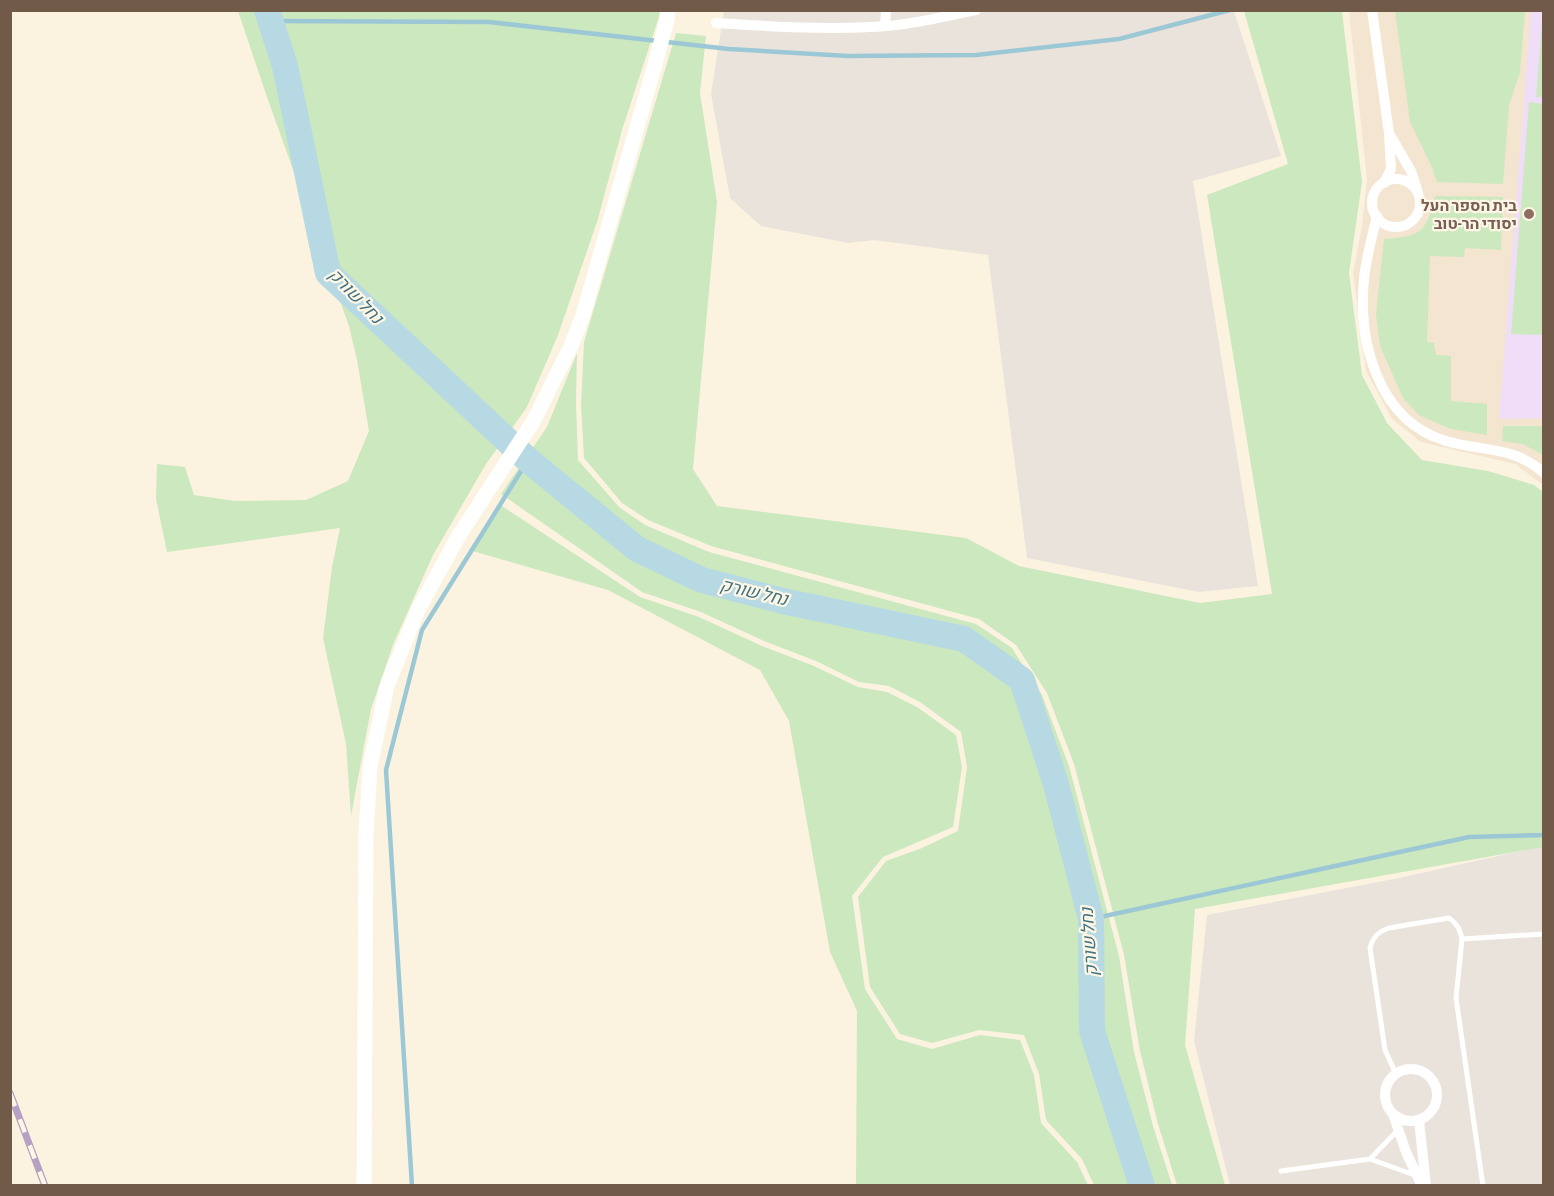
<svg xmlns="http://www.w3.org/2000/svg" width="1554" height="1196" viewBox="0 0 1554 1196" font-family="'Asap Condensed',Heebo,sans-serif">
	<rect width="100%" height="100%" fill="#fbf3e0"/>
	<!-- residential -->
	<path fill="#f3e5cf" d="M 1349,11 L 1543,11 L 1543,485 L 1515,464 L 1421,442 L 1392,419 L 1366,371 L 1353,273 L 1362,226 L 1367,179 Z"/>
	<!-- industrial -->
	<g fill="#eae3dc">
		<path d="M 724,11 L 1234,11 L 1281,156 L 1193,181 L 1258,586 L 1199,592 L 1027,558 L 988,255 L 874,240 L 848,243 L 761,226 L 730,198 L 711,94 Z"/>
		<path d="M 1543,846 L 1543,1185 L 1230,1185 L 1194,1041 L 1207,915 L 1399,878 Z"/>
	</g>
	<!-- education -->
	<path fill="#f0ddf7" d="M 1531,11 L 1543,11 L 1543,418 L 1499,419 Z"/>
	<!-- green -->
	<g fill="#cce8bf">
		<path d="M 238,11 L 660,11 L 658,20 L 622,130 L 597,222 L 558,335 L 527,407 L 486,464 L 433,555 L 393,645 L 371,709 L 351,816 L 346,744 L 323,638 L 332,567 L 340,528 L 167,552 L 156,499 L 157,464 L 185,467 L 194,495 L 235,501 L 306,500 L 348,481 L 369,431 L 357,360 L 349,326 L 267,97 Z"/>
		<path d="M 1244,11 L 1342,11 L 1362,182 L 1349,273 L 1362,375 L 1387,423 L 1422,460 L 1488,471 L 1534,485 L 1543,492 L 1543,847 L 1195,909 L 1185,1045 L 1225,1185 L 1177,1185 L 1158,1124 L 1140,1051 L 1124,955 L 1074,764 L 1047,693 L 1016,645 L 979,619 L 711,546 L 648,520 L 622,503 L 584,458 L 581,404 L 584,342 L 676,33 L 706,36 L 700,93 L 717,202 L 693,469 L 717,506 L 966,538 L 1019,566 L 1200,603 L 1272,594 L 1207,195 L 1288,164 Z"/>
		<path d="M 1395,11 L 1525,11 L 1520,72 L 1509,105 L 1503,184 L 1437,182 L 1431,165 L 1410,122 Z"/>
		<path d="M 1543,11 L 1544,11 L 1543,97 L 1536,97 Z"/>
		<path d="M 1529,102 L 1543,104 L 1543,335 L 1511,334 Z"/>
		<path d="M 1435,196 L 1503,197 L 1501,250 L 1465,248 L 1464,257 L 1430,256 L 1427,342 L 1434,343 L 1436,355 L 1451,356 L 1451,401 L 1487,404 L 1487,435 L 1451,429 L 1420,416 L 1403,398 L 1380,346 L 1376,314 L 1384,239 C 1422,236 1426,233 1435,196 Z"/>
		<path d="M 577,353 L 576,404 L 578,460 L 619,507 L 645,525 L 709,552 L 976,624 L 1012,648 L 1042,695 L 1069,766 L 1119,956 L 1134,1052 L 1153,1126 L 1172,1185 L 1094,1185 L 1082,1159 L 1046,1120 L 1039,1074 L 1024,1035 L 979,1030 L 932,1043 L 900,1034 L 870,987 L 858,897 L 886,861 L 922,848 L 958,831 L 967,767 L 961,732 L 920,702 L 889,686 L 859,682 L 816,661 L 764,641 L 701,612 L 642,592 L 501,494 L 547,427 Z"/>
		<path d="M 1503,426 L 1543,426 L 1543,455 L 1523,444 L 1502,441 Z"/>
		<path d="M 502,506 L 640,597 L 699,617 L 762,646 L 814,666 L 858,687 L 887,692 L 917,707 L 956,735 L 962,767 L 953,827 L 883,857 L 852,896 L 865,989 L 897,1039 L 932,1049 L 980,1035 L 1020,1040 L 1034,1075 L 1041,1123 L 1077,1162 L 1088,1185 L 856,1185 L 857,1011 L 830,952 L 789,721 L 760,670 L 608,590 L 469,550 Z"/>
	</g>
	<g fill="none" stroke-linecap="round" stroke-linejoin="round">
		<!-- stream -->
		<g stroke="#9cc8d5" stroke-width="4.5">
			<path d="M 271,21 L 489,22 L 729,49 L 848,56 L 976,55 L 1119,39 L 1230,10"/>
			<path d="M 1091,919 L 1469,837 L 1544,835"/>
			<path d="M 412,1186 L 386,770 L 422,630 L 528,460"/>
		</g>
		<!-- river -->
		<path stroke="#b6d9e4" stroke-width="26" d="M 267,10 L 285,66 L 328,273 L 528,460 L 637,549 L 702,580 L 783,601 L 964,639 L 1022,680 L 1056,784 L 1091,919 L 1092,1031 L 1142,1186"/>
		<!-- lane -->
		<g stroke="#fff" stroke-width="5">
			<path d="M 1462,939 L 1544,934"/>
			<path d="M 1396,1074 L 1385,1050 L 1370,948 C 1373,937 1378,932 1389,928 L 1449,918 C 1457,924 1460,929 1462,939 L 1456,998 L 1483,1186"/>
			<path d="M 1370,1159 L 1398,1130"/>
			<path d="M 1281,1171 L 1370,1159 L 1417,1176"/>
		</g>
		<!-- street -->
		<g stroke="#fff" stroke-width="10">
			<path d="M 1372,10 L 1389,133"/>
			<path d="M 716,23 C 767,26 820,30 871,27 C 907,26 941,17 976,10"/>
			<path d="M 885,26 L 886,10"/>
			<circle cx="1396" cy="203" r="24"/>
			<path d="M 1384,183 L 1391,169 L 1389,133 L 1411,171 L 1417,189"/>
			<path d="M 1377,216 C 1372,237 1366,258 1364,279 C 1358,342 1378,421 1446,441 C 1483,452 1512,445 1544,473"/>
			<circle cx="1411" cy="1095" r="26"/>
			<path d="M 1393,1114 L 1406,1152 L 1422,1186"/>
			<path d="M 1419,1120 L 1426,1186"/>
		</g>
		<!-- secondary -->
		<path stroke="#fff" stroke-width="15" d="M 364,1186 L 366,833 L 370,767 L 387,686 L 418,610 L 458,537 L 534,420 L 571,346 L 583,315 L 654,68 L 667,20 L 668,10"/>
		<!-- rail casing -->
		<g stroke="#b6a0c3" stroke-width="7">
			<path id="rail" d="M 10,1093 L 45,1186"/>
		</g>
		<!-- rail -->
		<use href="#rail" stroke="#fff7e6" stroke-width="4.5" stroke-dasharray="14" stroke-linecap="butt"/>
	</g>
	<!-- markers -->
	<circle fill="#8d6e63" stroke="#fff7e6" stroke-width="2" cx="1529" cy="214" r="6"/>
	<g text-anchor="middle" stroke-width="4.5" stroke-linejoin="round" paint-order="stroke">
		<!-- education labels -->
		<g font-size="16" font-weight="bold" fill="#785e54" stroke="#fff7e6" text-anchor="end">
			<text x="1517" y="211">בית הספר העל<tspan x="1517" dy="18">יסודי הר-טוב</tspan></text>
		</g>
		<!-- water labels -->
		<g font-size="18" font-style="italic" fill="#437485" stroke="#fff7e6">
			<text transform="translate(356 296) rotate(46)" y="6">נחל שורק</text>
			<text transform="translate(754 592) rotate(13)" y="6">נחל שורק</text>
			<text transform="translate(1089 942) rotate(-94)" y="6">נחל שורק</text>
		</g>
	</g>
	<!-- border -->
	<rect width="1554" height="1196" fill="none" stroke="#715a48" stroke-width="24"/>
</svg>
